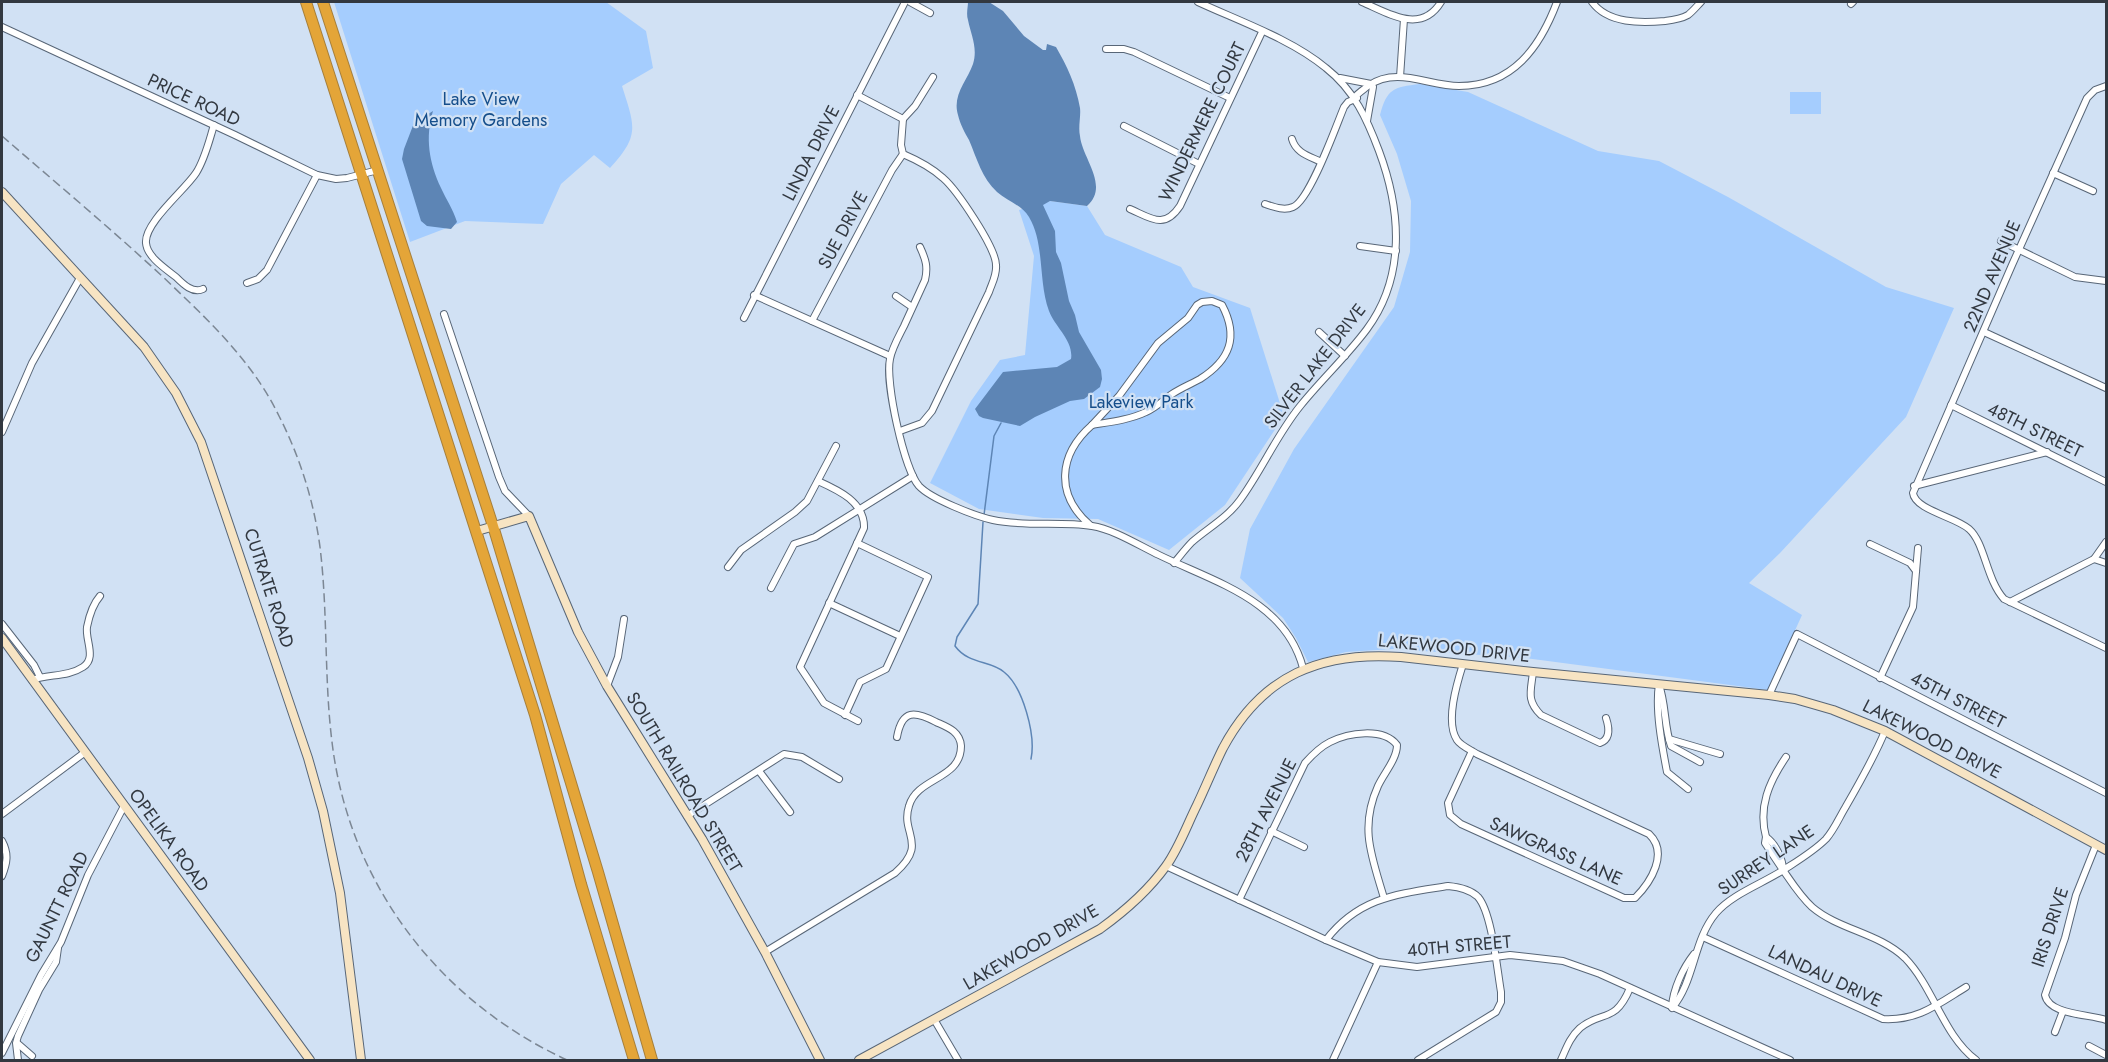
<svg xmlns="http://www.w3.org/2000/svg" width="2108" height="1062" viewBox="0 0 2108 1062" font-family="Jost,sans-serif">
	<rect width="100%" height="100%" fill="#d1e1f4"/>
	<!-- green -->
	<g fill="#a5cdfe">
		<path d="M 334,2 L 606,2 L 646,31 L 653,68 L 622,86 C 635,127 640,135 610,168 L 594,155 L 561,184 L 543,224 L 465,221 L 410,242 Z"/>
		<path d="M 1420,84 L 1468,92 L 1598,151 L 1659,161 L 1728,197 L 1886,287 L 1954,308 L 1906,417 L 1780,553 L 1749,583 L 1802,615 L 1768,690 L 1525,658 L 1393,649 L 1346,652 L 1308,662 L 1296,638 L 1283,618 L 1240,578 L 1250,529 L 1294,449 L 1394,307 L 1410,252 L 1411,201 L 1397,154 L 1380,115 C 1387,89 1393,87 1420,84 Z"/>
		<rect x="1790" y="92" width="31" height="22"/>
		<path d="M 1050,201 L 1087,206 L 1105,235 L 1181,267 L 1193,287 L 1250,308 L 1284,416 L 1225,505 L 1169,550 L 1098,519 L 1043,518 L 979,509 L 930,483 L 971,401 L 1000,360 L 1025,355 L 1034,256 L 1019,210 Z"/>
	</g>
	<!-- water -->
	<g fill="#5d85b5">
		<path d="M 968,2 L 989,2 L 1003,11 L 1024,36 L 1043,50 L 1046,50 L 1047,44 L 1056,47 C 1067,66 1076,85 1080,108 C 1081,117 1078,127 1080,136 C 1082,158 1110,186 1087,206 L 1050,201 L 1043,205 L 1055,231 L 1056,252 L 1061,263 L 1069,301 L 1075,315 L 1079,332 L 1101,370 L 1102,379 L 1100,387 L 1084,399 L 1070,401 L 1035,417 L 1020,426 L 983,418 L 979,416 L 975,409 L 1003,372 L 1057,367 L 1071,359 C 1074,341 1055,327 1049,311 C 1038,281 1045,244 1029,217 C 1022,205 1007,201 997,192 C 982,178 977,159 969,140 C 965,133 960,124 958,115 C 952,95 967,81 973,64 C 978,48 971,35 968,20 C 966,14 968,7 968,2 Z"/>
		<path d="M 433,111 C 425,137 429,163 441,188 C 446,199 453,209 457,222 L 451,229 L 427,226 L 421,221 L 402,159 L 404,149 L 414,123 Z"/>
	</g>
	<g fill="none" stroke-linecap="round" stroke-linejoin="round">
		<!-- stream -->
		<g stroke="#5d85b5" stroke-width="1.5">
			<path d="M 984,515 L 994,436 L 1001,423"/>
			<path d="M 983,522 L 978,604 L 957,637 L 955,646 C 969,665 990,660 1004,672 C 1023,687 1036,735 1031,759"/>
		</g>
		<!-- street casing -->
		<g stroke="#586677" stroke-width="8">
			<g id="street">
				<path d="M 910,2 L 930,13"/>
				<path d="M 1362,2 C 1388,13 1421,35 1441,2"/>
				<path d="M 1592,2 C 1608,24 1641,23 1665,21 C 1673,20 1681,19 1688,15 C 1693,11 1697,6 1701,2"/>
				<path d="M 1851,4 L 1853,2"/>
				<path d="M 2,27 L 235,135 L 317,175 L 336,179 L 347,178 L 378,170"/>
				<path d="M 1106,49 L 1124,49 L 1134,52 L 1230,98"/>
				<path d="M 1400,77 L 1404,19"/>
				<path d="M 1340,78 L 1371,84"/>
				<path d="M 2106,86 L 2095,90 L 2087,98 L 2012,265 L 1913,493 C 1915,510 1956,517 1969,529 C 1985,543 1986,579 2004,599 L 2106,648"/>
				<path d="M 857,95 L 903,119"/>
				<path d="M 1354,98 C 1358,93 1363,90 1368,86 C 1397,66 1428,86 1459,86 C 1513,86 1540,47 1557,2"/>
				<path d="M 903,119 L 915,106 L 933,77"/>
				<path d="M 1367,121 L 1373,87"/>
				<path d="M 1124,126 L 1199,164"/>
				<path d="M 1292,139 C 1296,153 1309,156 1321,162"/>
				<path d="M 2053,173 L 2093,191"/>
				<path d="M 1265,204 C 1274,207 1284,211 1293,207 C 1310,200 1336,126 1344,107 L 1348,102 L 1357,98"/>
				<path d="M 1130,209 C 1151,218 1164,230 1180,206 L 1262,32"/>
				<path d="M 2001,241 L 2075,277 L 2106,281"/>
				<path d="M 1360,246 L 1396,251"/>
				<path d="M 920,247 C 926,260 928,267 925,280 C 918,295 911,311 904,326 C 899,336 892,348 890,359 C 885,382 904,469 919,486 C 931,499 975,516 993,520 C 1025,527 1060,521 1092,526 C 1113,529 1140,546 1159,555 C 1214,582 1285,600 1303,668"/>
				<path d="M 247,283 L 258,279 L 267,270 L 317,175"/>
				<path d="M 203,289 C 193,294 183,284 176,277 C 166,269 147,257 146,243 C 144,223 185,190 196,173 C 205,159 209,141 214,125"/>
				<path d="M 754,295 L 890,356"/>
				<path d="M 896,296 L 912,307"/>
				<path d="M 1212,301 L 1222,305 C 1239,337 1230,360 1200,379 C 1191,384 1181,388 1172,394 C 1163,400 1156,408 1146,412 C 1129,420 1110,422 1092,425 L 1119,396 L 1158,343 L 1188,318 L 1197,305 L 1202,302 Z"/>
				<path d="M 444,314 L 499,477 L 505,491 L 529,516"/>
				<path d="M 744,318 L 905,2"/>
				<path d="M 812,321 L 892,170 L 903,154"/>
				<path d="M 1319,332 L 1345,356"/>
				<path d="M 1984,332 L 2106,388"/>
				<path d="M 1951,405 L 2106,482"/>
				<path d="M 900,431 L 922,423 L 932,411 L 989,292 C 992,283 997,275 996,265 C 996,248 957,190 943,178 C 931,167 917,160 903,154 L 901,145 L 903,119"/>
				<path d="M 2,432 L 32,363 L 80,278"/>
				<path d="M 818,481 C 838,490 865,502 864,528 L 800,667 L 824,703 L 858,721"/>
				<path d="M 1914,486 L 2047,452"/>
				<path d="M 1090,525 C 1055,495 1058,455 1092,425"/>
				<path d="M 1870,544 L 1910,563 L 1916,571"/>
				<path d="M 2094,559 L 2106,563"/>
				<path d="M 1174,563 C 1180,556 1186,548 1192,542 C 1208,528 1227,518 1240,500 C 1262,470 1277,434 1301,405 C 1322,379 1347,356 1367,329 C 1406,276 1401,210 1379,151 C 1367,119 1354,90 1326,68 C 1291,39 1239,21 1198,2"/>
				<path d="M 728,567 L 741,550 L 795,512 L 807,501 L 836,446"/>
				<path d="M 771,588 L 794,544 L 815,537 L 913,476"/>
				<path d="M 2010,602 L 2094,559 L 2106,542"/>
				<path d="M 829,603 L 900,636"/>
				<path d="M 2,624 L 34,665 L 40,677"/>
				<path d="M 1463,664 C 1457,683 1445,722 1457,740 C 1461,746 1471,750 1477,754 L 1649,834 C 1669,853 1651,882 1635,898 L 1624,898 L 1461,824 L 1450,815 L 1448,803 L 1472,751"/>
				<path d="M 1533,672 C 1531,691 1526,700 1541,715 L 1600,743 C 1611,739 1609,727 1606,718"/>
				<path d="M 1880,678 L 1913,607 L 1918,548"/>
				<path d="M 32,680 C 48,674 68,677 83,667 C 97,658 85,640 87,627 C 89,617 93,604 100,596"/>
				<path d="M 1659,684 C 1655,710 1662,746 1667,772 L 1688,789"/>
				<path d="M 1659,685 C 1666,704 1664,726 1671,746 L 1700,762"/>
				<path d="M 607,686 L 618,657 L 624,619"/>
				<path d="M 1769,695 L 1797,634 L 2106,793"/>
				<path d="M 845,715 L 860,682 L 886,669 L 928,577 L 857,543"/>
				<path d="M 1669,739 L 1720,754"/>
				<path d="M 1786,757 C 1769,782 1758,807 1766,837 C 1775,843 1783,859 1783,870 C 1792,883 1800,896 1812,907 C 1839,930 1879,933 1905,958 C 1934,988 1943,1035 1976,1060"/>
				<path d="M 759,771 L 790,812"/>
				<path d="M 2,814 L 84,753"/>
				<path d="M 687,816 L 784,754 L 802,757 L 839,779"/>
				<path d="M 1271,831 L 1304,847"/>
				<path d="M 1766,837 L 1765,843 L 1783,870"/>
				<path d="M 2,841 C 9,854 7,863 2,876"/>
				<path d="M 2096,845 L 2076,895 L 2065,938 L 2045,995 C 2049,1015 2089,1014 2106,1020"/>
				<path d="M 1166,866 L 1326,940 L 1378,962 L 1417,967 L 1510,955 L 1563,961 L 1600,974 L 1790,1060"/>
				<path d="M 1239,900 L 1305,763 C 1313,754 1320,747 1330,742 C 1348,733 1383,727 1397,745 C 1397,759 1384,773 1378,786 C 1359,828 1372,857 1384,898"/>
				<path d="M 1703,937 L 1883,1019 C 1918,1021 1938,1004 1966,987"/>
				<path d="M 1326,940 C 1359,897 1398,894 1448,886 C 1459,887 1470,889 1478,897 C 1492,913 1497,969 1501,992 L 1501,1002 L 1496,1012 L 1418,1060"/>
				<path d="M 765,952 L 895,873 C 929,843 900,834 909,806 C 917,777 961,780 961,746 C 960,731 947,727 936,722 C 915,711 902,709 897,737"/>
				<path d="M 1672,1007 C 1673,989 1683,968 1694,954"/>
				<path d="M 1672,1008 C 1695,981 1693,940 1716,913 C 1732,894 1764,883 1785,869 C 1799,860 1814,851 1826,839 C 1834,830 1839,818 1845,808 C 1860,782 1874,758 1885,731"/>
				<path d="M 935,1021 L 958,1060"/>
				<path d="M 2055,1032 L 2063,1011"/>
				<path d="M 17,1043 L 32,1056"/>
				<path d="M 2089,1046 L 2106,1055"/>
				<path d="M 2,1053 L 41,975 L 61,942 L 88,875 L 124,806"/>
				<path d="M 18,1060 L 16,1043 L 18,1036 L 39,990 L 56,962 L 58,948"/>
				<path d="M 1333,1060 L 1378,962"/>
				<path d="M 1561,1060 C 1566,1049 1570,1037 1580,1028 C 1602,1010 1615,1024 1630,988"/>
			</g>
		</g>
		<!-- secondary casing -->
		<g stroke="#586677" stroke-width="10">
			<g id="secondary">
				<path d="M 2,192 L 144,347 L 176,393 L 201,442 L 308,758 L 323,811 L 340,893 L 361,1060"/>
				<path d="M 477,531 L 529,516 L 578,632 L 607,686 L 702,839 L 765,952 L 820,1060"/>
				<path d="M 2,638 L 310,1060"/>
				<path d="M 859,1060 L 1100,929 C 1125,911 1148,891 1166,866 C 1179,848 1187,825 1197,805 C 1206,786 1214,766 1223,748 C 1262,675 1321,651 1401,657 L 1533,672 L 1769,695 L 1795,699 L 1833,710 L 1885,731 L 2106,850"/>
			</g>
		</g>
		<!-- highway casing -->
		<g stroke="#a67f3b" stroke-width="12">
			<g id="highway">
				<path d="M 306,2 L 535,715 L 581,884 L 634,1060"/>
				<path d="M 323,2 L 493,526 L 598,872 L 652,1060"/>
			</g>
		</g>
		<!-- street -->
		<use href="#street" stroke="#fff" stroke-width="6"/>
		<!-- secondary -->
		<use href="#secondary" stroke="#f7e4c3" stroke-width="8"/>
		<!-- highway -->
		<use href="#highway" stroke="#e4a538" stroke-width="10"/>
		<!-- rail -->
		<path stroke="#7c8794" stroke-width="1.5" stroke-dasharray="9 4.5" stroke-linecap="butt" d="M 2,136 C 55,182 110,228 162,276 C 206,318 252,360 279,416 C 300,457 314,502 320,547 C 328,612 324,678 332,742 C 349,884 439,1001 567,1060"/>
	</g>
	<g text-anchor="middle" stroke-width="4.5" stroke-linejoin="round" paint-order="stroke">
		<!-- park labels -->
		<g font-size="18" fill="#154e8b" stroke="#d1e1f4">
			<text x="481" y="105">Lake View<tspan x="481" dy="21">Memory Gardens</tspan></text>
			<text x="1141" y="408">Lakeview Park</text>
		</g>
		<!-- street labels -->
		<g font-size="18" fill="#323840" stroke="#d1e1f4">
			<text transform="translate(194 100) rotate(25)" y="6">PRICE ROAD</text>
			<text transform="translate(1202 122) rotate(-64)" y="6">WINDERMERE COURT</text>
			<text transform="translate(811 153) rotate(-63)" y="6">LINDA DRIVE</text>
			<text transform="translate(843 230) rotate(-62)" y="6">SUE DRIVE</text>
			<text transform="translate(1992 276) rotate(-67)" y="6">22ND AVENUE</text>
			<text transform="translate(1315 366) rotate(-52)" y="6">SILVER LAKE DRIVE</text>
			<text transform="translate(2035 430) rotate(26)" y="6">48TH STREET</text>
			<text transform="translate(269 588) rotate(72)" y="6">CUTRATE ROAD</text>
			<text transform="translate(1454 648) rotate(6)" y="6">LAKEWOOD DRIVE</text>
			<text transform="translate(1958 700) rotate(27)" y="6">45TH STREET</text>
			<text transform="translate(1932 739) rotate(27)" y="6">LAKEWOOD DRIVE</text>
			<text transform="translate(684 782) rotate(59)" y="6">SOUTH RAILROAD STREET</text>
			<text transform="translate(1266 810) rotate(-63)" y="6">28TH AVENUE</text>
			<text transform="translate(169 840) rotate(54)" y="6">OPELIKA ROAD</text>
			<text transform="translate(1556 851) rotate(24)" y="6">SAWGRASS LANE</text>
			<text transform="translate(1766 860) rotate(-34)" y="6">SURREY LANE</text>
			<text transform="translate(57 907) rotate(-64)" y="6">GAUNTT ROAD</text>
			<text transform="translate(2050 927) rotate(-72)" y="6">IRIS DRIVE</text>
			<text transform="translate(1459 946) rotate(-5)" y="6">40TH STREET</text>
			<text transform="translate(1031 947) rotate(-30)" y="6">LAKEWOOD DRIVE</text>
			<text transform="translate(1825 976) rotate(25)" y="6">LANDAU DRIVE</text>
		</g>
	</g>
	<!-- border -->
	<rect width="2108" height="1062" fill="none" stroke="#323840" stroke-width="6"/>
</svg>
